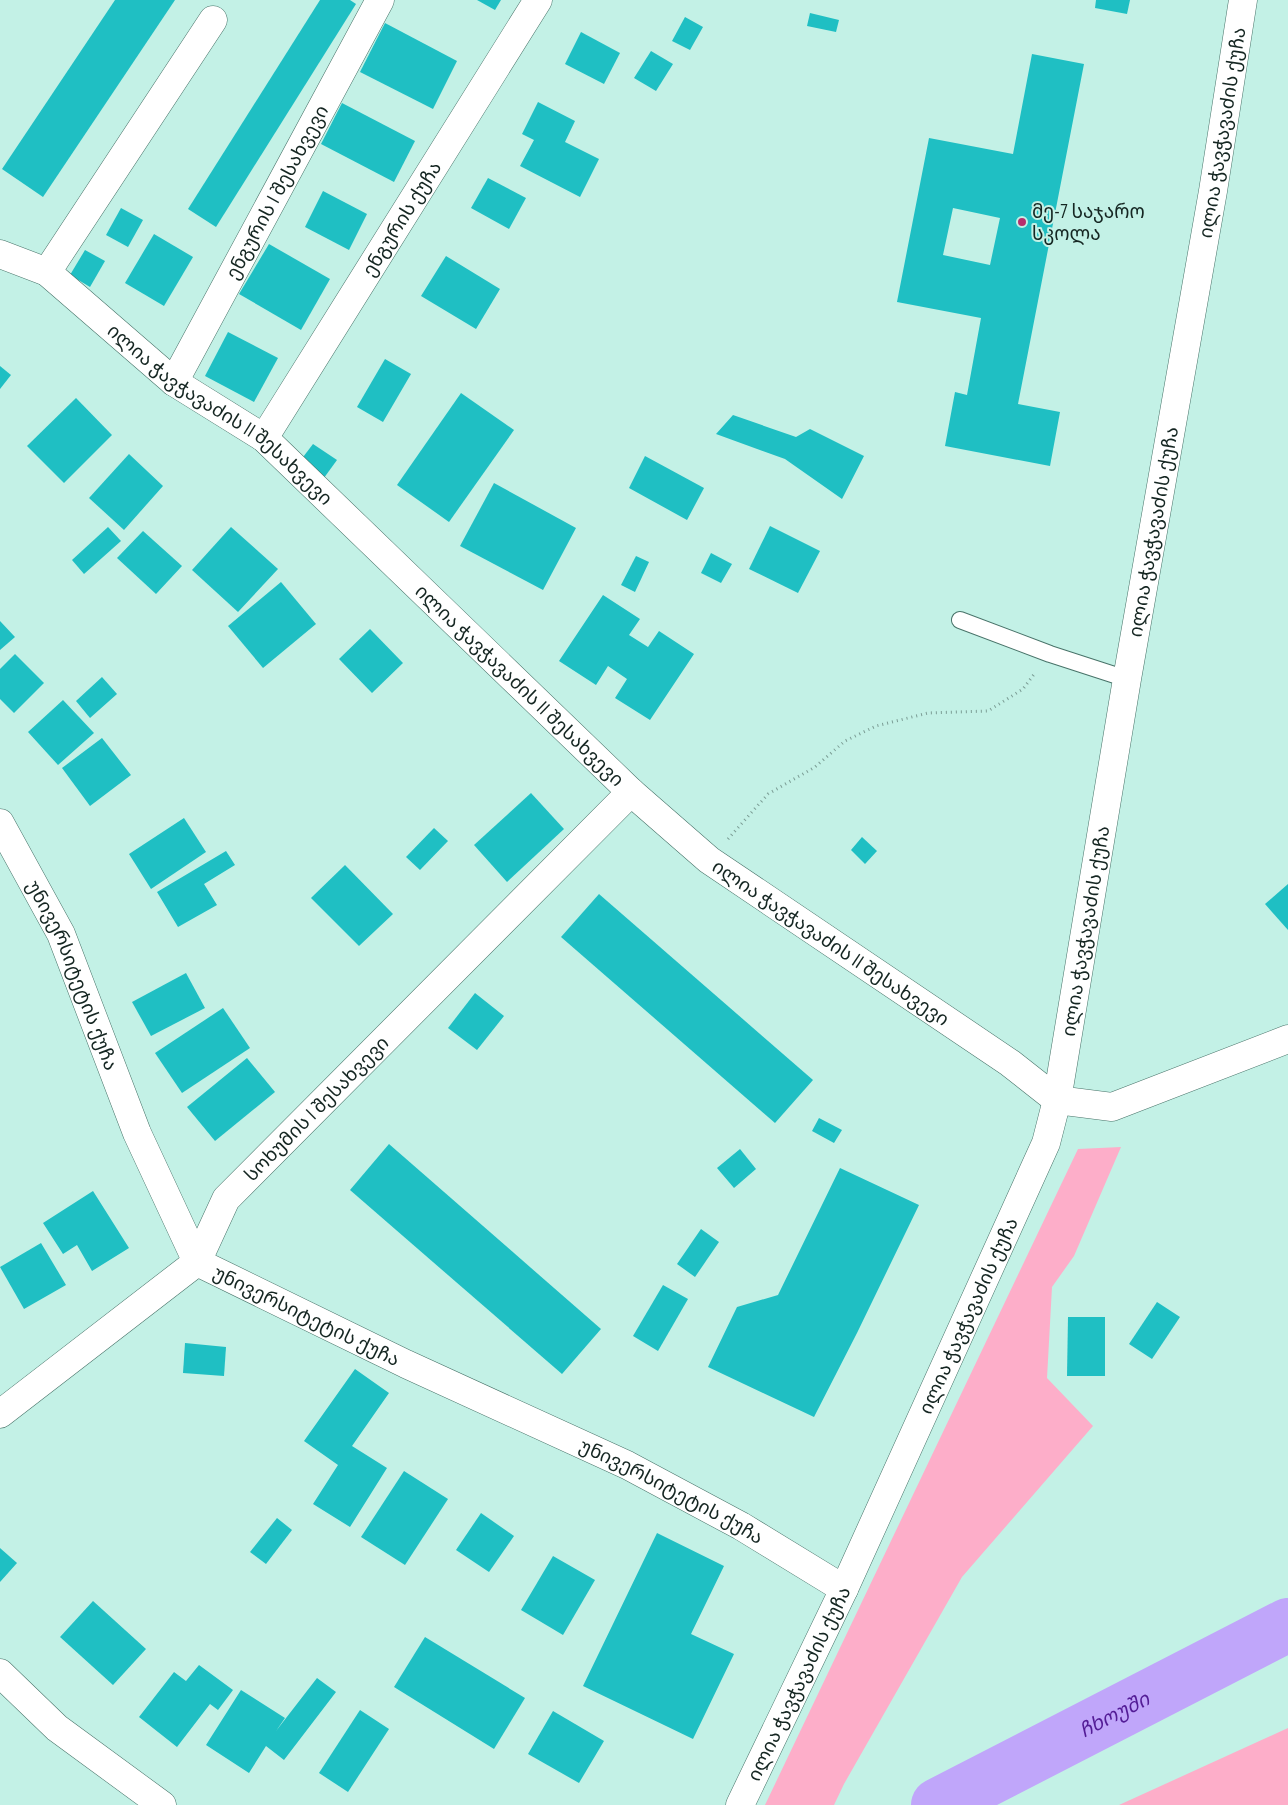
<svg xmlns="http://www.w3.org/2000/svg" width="1288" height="1805" viewBox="0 0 1288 1805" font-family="'PT Sans Narrow','Noto Sans Georgian',sans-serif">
	<rect width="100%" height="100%" fill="#c3f1e6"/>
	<!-- green -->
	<g fill="#fdaec9">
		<path d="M 1121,1147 L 1074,1256 L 1052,1287 L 1047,1378 L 1093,1426 L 962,1577 L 844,1784 L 834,1805 L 765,1805 L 1078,1149 Z"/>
		<path d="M 1288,1728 L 1288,1805 L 1119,1805 Z"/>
	</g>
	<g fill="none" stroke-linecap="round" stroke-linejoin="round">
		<!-- river -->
		<path stroke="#c0a6fa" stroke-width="54" id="s1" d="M 938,1805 L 1288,1625"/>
	</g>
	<!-- building -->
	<g fill="#1fbfc3" fill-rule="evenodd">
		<path d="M 115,0 L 175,0 L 43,197 L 2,169 Z"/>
		<path d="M 320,0 L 350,0 L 356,4 L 216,227 L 188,209 Z"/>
		<path d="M 477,0 L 501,0 L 495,10 Z"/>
		<path d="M 1096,0 L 1130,0 L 1127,14 L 1095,8 Z"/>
		<path d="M 810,13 L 839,20 L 836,32 L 807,26 Z"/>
		<path d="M 685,17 L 703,27 L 690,50 L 672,41 Z"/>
		<path d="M 385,23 L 457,61 L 433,109 L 360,72 Z"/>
		<path d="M 581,32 L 620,53 L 604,84 L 565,64 Z"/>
		<path d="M 651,51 L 673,64 L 656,91 L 634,78 Z"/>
		<path d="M 1032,54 L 1084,64 L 1018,404 L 1060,412 L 1050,466 L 945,446 L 955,392 L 967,395 L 981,318 L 897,302 L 929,138 L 1013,154 ZM 953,208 L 1000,218 L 990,265 L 943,255 Z"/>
		<path d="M 538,102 L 575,121 L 565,142 L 599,159 L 580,197 L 520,166 L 534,140 L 522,134 Z"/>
		<path d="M 342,103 L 415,141 L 394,182 L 321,144 Z"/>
		<path d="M 488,178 L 526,198 L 509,229 L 471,208 Z"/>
		<path d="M 323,191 L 367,214 L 349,250 L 305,227 Z"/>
		<path d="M 121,208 L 143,220 L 128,247 L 106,235 Z"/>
		<path d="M 154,234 L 193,257 L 164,306 L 125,283 Z"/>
		<path d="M 269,244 L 330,279 L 301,330 L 239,294 Z"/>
		<path d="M 85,250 L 105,261 L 90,287 L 70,275 Z"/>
		<path d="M 446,256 L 500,289 L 476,329 L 421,296 Z"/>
		<path d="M 228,332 L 278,358 L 254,402 L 205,376 Z"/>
		<path d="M 385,359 L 411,374 L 383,422 L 357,407 Z"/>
		<path d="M 0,366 L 11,375 L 0,389 Z"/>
		<path d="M 461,393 L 514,430 L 449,522 L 397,485 Z"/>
		<path d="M 76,398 L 112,435 L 64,483 L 27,446 Z"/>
		<path d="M 733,415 L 796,437 L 810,429 L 864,456 L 842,499 L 785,459 L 716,434 Z"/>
		<path d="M 313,444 L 337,460 L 321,482 L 297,465 Z"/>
		<path d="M 129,454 L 163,486 L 124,530 L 89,498 Z"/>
		<path d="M 645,456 L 704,488 L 687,520 L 629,488 Z"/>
		<path d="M 494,483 L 576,528 L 543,590 L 460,546 Z"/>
		<path d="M 770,526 L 820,551 L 798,593 L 749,569 Z"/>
		<path d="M 108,527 L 121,541 L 84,574 L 72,560 Z"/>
		<path d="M 231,527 L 278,569 L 238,612 L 192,570 Z"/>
		<path d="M 143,531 L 182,566 L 156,594 L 117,558 Z"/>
		<path d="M 711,553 L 732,564 L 721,583 L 701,573 Z"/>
		<path d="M 636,556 L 649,562 L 635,592 L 621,585 Z"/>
		<path d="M 281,582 L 316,624 L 263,668 L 228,626 Z"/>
		<path d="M 603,595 L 640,619 L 629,635 L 648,647 L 659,631 L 694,654 L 650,720 L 615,698 L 627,679 L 608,666 L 596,685 L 559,661 Z"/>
		<path d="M 0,621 L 15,637 L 0,650 Z"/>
		<path d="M 370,629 L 403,663 L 372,693 L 339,659 Z"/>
		<path d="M 15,654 L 44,683 L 14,713 L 0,699 L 0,669 Z"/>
		<path d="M 102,677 L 117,694 L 90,718 L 76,701 Z"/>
		<path d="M 63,700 L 94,733 L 58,765 L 28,732 Z"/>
		<path d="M 102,738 L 131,775 L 90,806 L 62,768 Z"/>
		<path d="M 531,793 L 564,829 L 507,882 L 474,845 Z"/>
		<path d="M 184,818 L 206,852 L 151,889 L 129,854 Z"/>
		<path d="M 434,828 L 448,841 L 420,870 L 406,857 Z"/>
		<path d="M 862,837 L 877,851 L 865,864 L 851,850 Z"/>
		<path d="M 226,851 L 235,865 L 204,884 L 217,905 L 178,927 L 157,892 Z"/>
		<path d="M 345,865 L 393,914 L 359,946 L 311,898 Z"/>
		<path d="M 1288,884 L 1288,930 L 1265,904 Z"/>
		<path d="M 599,894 L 813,1080 L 775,1123 L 561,937 Z"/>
		<path d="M 186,973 L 205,1008 L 151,1036 L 132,1002 Z"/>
		<path d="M 475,993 L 504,1016 L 477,1050 L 448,1028 Z"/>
		<path d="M 223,1008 L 250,1048 L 182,1093 L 155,1053 Z"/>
		<path d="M 247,1058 L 275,1092 L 215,1141 L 187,1107 Z"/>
		<path d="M 819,1118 L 842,1130 L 834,1143 L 812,1131 Z"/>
		<path d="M 389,1144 L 601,1329 L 562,1374 L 350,1190 Z"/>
		<path d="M 740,1149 L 756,1169 L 734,1188 L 717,1168 Z"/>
		<path d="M 840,1168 L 919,1205 L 857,1333 L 814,1417 L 708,1367 L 737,1307 L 778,1295 Z"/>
		<path d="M 93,1191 L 129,1248 L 92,1271 L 77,1245 L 63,1254 L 43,1223 Z"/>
		<path d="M 701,1229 L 719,1242 L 695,1277 L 677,1264 Z"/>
		<path d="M 41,1243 L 66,1285 L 24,1309 L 0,1267 Z"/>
		<path d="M 663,1285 L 688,1299 L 658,1351 L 633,1336 Z"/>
		<path d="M 1157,1302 L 1180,1317 L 1152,1359 L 1129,1344 Z"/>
		<path d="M 1068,1317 L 1105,1317 L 1105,1376 L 1067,1376 Z"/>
		<path d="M 185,1343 L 226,1347 L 224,1376 L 183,1373 Z"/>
		<path d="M 355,1369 L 389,1393 L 352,1446 L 387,1468 L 350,1527 L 313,1504 L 338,1465 L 304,1441 Z"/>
		<path d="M 404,1471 L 448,1499 L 405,1565 L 361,1537 Z"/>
		<path d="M 481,1513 L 514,1536 L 489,1572 L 456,1550 Z"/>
		<path d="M 277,1518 L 292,1530 L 266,1564 L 250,1552 Z"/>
		<path d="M 657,1533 L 724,1566 L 691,1634 L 734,1654 L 693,1739 L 583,1686 Z"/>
		<path d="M 0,1548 L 17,1563 L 0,1582 Z"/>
		<path d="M 553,1556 L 595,1580 L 563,1635 L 521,1610 Z"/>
		<path d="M 93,1601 L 146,1649 L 113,1685 L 60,1637 Z"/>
		<path d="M 425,1637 L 525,1698 L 494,1749 L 394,1687 Z"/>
		<path d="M 199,1665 L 233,1690 L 218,1710 L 210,1704 L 177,1747 L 139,1717 L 174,1672 L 186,1681 Z"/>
		<path d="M 317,1678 L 336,1692 L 284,1760 L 266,1746 L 249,1773 L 206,1745 L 241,1690 L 285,1718 L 276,1731 Z"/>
		<path d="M 360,1710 L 389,1729 L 348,1792 L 319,1773 Z"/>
		<path d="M 553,1711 L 604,1741 L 579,1783 L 528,1754 Z"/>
	</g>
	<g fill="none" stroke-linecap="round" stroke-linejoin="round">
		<!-- service casing -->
		<g stroke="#487369" stroke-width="18">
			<path id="service" d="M 960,620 L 1050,654 L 1127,679"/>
		</g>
		<!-- minor casing -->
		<g stroke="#487369" stroke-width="29">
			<g id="minor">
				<path id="s2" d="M 0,254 L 47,272 L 174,382 L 264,438 L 631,792 L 709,860 L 1010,1063 L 1057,1100 L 1112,1107 L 1288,1039"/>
				<path d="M 47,272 L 213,20"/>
				<path id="s3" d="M 174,382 L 380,0"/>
				<path id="s4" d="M 264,438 L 538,0"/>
				<path id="s5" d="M 0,823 L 61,934 L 137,1133 L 197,1262 L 406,1364 L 627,1465 L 741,1526 L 844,1589"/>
				<path id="s6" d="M 0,1414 L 197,1262 L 226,1199 L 631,792"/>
				<path d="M 0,1673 L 57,1728 L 162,1805"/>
			</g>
		</g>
		<!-- tertiary casing -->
		<g stroke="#487369" stroke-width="29">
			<g id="tertiary">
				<path id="s7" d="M 740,1805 L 844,1589 L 1046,1143 L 1057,1100 L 1127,679 L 1213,191 L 1243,0"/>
			</g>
		</g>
		<!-- path -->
		<path stroke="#7b9d95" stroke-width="3" stroke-dasharray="1 4" stroke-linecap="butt" d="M 728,839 L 768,794 L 815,767 L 845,741 L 876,726 L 928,713 L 988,711 L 1023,689 L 1035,673"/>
		<!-- service -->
		<use href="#service" stroke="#fff" stroke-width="16"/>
		<!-- minor -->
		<use href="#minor" stroke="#fff" stroke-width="28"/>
		<!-- tertiary -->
		<use href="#tertiary" stroke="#fff" stroke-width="28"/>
	</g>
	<!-- markers -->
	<circle fill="#b72f6d" stroke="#c3f1e6" stroke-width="2" cx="1022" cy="222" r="5"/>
	<g text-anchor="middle" stroke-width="4" stroke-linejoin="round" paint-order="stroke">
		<!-- street labels -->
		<g font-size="19" fill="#152622" stroke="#c3f1e6">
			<text dy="7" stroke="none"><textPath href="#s7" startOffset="1755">ილია ჭავჭავაძის ქუჩა</textPath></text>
			<text dy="7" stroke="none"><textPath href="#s3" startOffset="216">ენგურის I შესახვევი</textPath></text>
			<text dy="7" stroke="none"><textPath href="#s4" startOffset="259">ენგურის ქუჩა</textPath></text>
			<text dy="7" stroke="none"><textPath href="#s2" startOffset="275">ილია ჭავჭავაძის II შესახვევი</textPath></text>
			<text dy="7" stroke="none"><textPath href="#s7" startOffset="1350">ილია ჭავჭავაძის ქუჩა</textPath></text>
			<text dy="7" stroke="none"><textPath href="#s2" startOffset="680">ილია ჭავჭავაძის II შესახვევი</textPath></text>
			<text dy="7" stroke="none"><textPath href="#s7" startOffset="945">ილია ჭავჭავაძის ქუჩა</textPath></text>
			<text dy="7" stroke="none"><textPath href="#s2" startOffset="1085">ილია ჭავჭავაძის II შესახვევი</textPath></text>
			<text dy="7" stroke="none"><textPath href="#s5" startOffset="169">უნივერსიტეტის ქუჩა</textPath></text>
			<text dy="7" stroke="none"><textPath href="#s6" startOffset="446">სოხუმის I შესახვევი</textPath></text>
			<text dy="7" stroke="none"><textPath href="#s5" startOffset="604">უნივერსიტეტის ქუჩა</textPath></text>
			<text dy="7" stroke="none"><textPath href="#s7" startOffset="540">ილია ჭავჭავაძის ქუჩა</textPath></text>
			<text dy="7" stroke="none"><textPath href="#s5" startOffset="1009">უნივერსიტეტის ქუჩა</textPath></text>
			<text dy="7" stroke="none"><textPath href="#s7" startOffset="135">ილია ჭავჭავაძის ქუჩა</textPath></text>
		</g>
		<!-- poi labels -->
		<g font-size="19" fill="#152622" stroke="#c3f1e6" text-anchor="start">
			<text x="1032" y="218">მე-7 საჯარო<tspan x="1032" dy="22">სკოლა</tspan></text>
		</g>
		<!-- water labels -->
		<g font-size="20" font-style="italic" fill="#531c96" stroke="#c3f1e6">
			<text dy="7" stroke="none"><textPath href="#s1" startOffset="198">ჩხოუში</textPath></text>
		</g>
	</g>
</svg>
